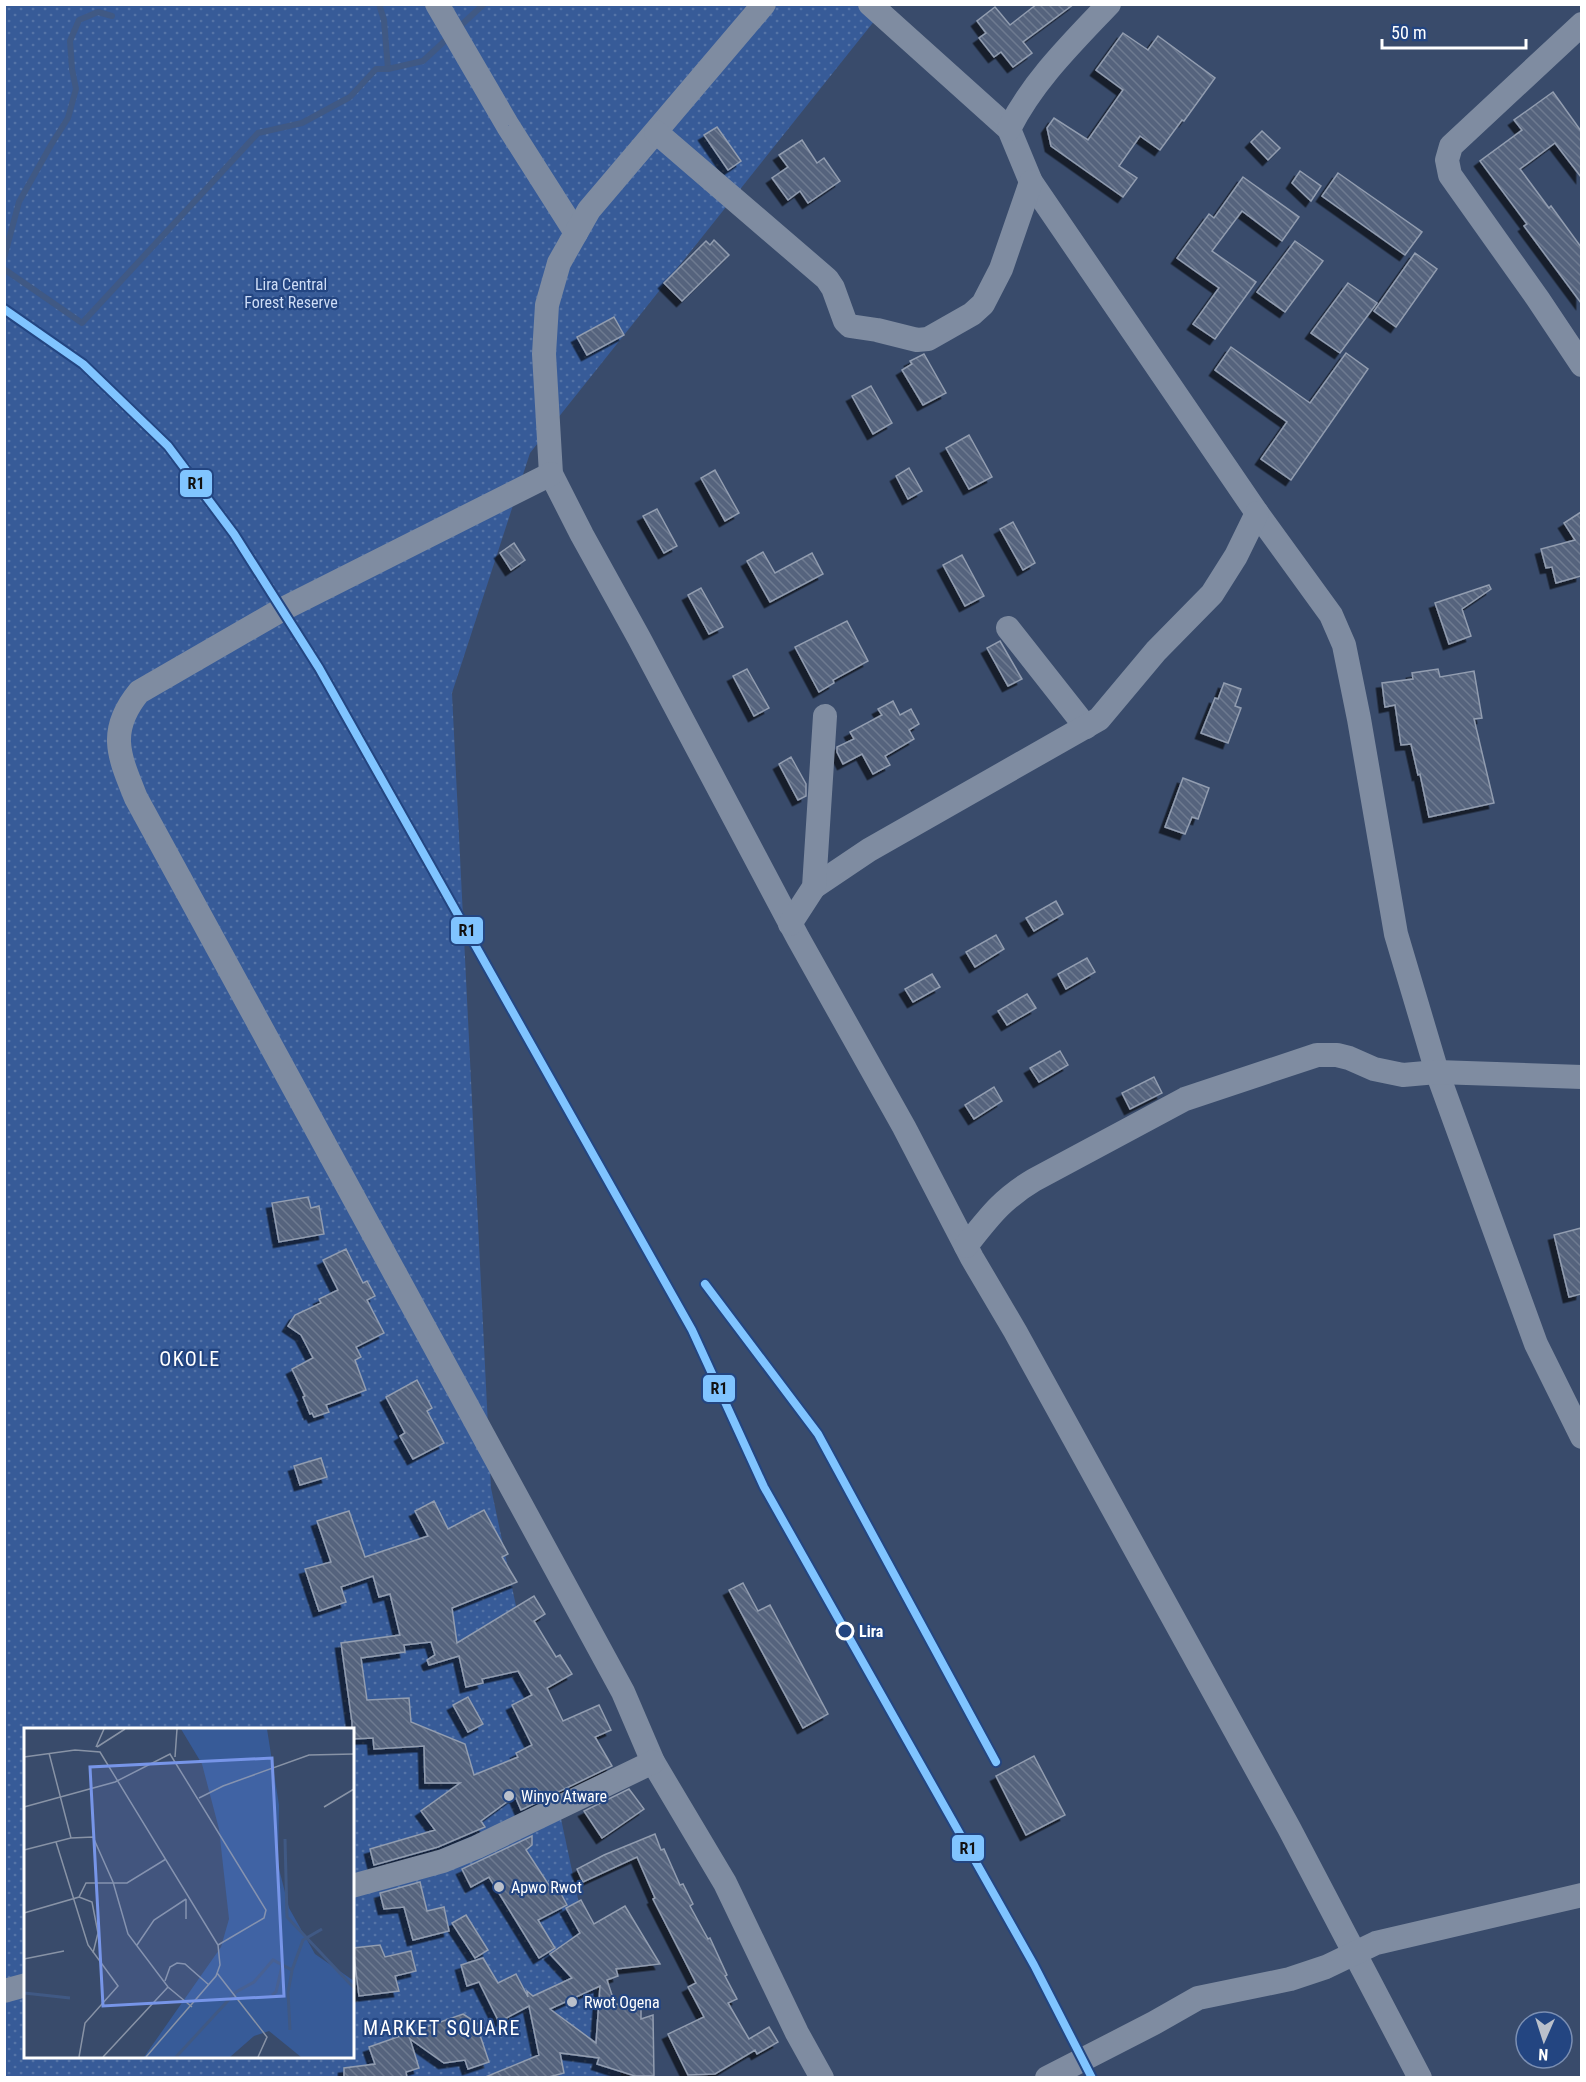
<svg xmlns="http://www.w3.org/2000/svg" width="1586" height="2082" viewBox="0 0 1586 2082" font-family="'Roboto Condensed',sans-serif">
	<defs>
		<pattern id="park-dots" width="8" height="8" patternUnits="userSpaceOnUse" patternTransform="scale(1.5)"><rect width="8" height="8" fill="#375b98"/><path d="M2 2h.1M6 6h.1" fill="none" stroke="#5574a7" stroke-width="1.8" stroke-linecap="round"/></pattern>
		<pattern id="building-back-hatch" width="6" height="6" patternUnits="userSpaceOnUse" patternTransform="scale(1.5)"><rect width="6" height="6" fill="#54637d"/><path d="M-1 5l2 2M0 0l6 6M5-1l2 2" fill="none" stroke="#6e7a90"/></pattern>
		<filter id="shadow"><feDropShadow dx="-5.5" dy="5.5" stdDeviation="0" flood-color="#0009"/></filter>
	</defs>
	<rect width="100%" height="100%" fill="#394b6b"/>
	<!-- park -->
	<path fill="url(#park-dots)" fill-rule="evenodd" d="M 5,5 L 887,5 L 530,453 L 452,693 L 491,1488 L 611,2055 L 622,2077 L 5,2078 ZM 26,1730 L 352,1730 L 352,2056 L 26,2056 Z"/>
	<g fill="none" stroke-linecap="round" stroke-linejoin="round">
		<!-- stream -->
		<g stroke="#405984" stroke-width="6">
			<path d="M 379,4 L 384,20 L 388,69"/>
			<path d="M 458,28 L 484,4"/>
			<path d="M 4,258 L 19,202 L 51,145 L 68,118 L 76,89 L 72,69 L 70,41 L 79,20 L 98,12 L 112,16"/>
			<path d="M 4,269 L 82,323 L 258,133 L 302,123 L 350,97 L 376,69 L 388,69 L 423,61 L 449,37"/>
		</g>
	</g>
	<!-- building -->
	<g fill="url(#building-back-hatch)" stroke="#929db0" stroke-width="1.5" fill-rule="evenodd" filter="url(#shadow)">
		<path d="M 1037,4 L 1074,4 L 1023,42 L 1032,53 L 1013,67 L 1001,52 L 994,57 L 979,38 L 986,33 L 977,21 L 995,7 L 1010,25 Z"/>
		<path d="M 1123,33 L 1148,50 L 1158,36 L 1215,78 L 1184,121 L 1182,120 L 1160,150 L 1140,136 L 1119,166 L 1137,178 L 1123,197 L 1051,146 L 1047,128 L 1054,118 L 1088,140 L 1123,90 L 1096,70 Z"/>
		<path d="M 1553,92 L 1581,131 L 1581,177 L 1555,143 L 1520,169 L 1549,208 L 1551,206 L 1581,247 L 1581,303 L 1524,226 L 1527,224 L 1480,161 L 1522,130 L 1514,120 Z"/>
		<path d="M 717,127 L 741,161 L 728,170 L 704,135 Z"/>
		<path d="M 1262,131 L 1280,148 L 1268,160 L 1251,142 Z"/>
		<path d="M 802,140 L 817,163 L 824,158 L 840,181 L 808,203 L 800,191 L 788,200 L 772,178 L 788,167 L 779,155 Z"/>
		<path d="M 1300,171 L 1321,186 L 1311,201 L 1292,183 Z"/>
		<path d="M 1338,173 L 1422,232 L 1405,255 L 1322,196 Z"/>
		<path d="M 1243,177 L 1299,217 L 1282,241 L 1242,211 L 1212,251 L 1256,282 L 1215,339 L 1193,324 L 1219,288 L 1177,258 L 1209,214 L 1214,218 Z"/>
		<path d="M 714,240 L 729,255 L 682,301 L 664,283 L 706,241 L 710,245 Z"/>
		<path d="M 1295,241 L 1323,261 L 1285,312 L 1257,292 Z"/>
		<path d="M 1415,253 L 1437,269 L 1396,327 L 1374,311 Z"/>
		<path d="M 1348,283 L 1377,303 L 1340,353 L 1311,333 Z"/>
		<path d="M 614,317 L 624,335 L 587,355 L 577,337 Z"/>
		<path d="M 1231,347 L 1310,403 L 1346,353 L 1368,369 L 1291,480 L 1261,459 L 1287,422 L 1215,370 Z"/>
		<path d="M 924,354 L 946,393 L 923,405 L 902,370 L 912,364 L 910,361 Z"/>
		<path d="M 871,386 L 892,423 L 873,434 L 852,396 Z"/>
		<path d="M 969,435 L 992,477 L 969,489 L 946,448 Z"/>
		<path d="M 909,468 L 922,491 L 908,499 L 896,476 Z"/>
		<path d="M 715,470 L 739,513 L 725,521 L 701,478 Z"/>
		<path d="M 657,509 L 677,546 L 664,553 L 643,516 Z"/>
		<path d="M 1581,512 L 1581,576 L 1556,583 L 1552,567 L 1546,568 L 1541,549 L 1575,540 L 1564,523 Z"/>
		<path d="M 1013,522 L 1035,563 L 1023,570 L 1000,529 Z"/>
		<path d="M 514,543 L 525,560 L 511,570 L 500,553 Z"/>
		<path d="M 763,552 L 775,573 L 812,553 L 823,574 L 770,602 L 747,561 Z"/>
		<path d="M 962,555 L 984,596 L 965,606 L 943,565 Z"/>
		<path d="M 1489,585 L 1491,589 L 1462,609 L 1471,636 L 1449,644 L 1435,603 Z"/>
		<path d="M 701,588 L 723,627 L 709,634 L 688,595 Z"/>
		<path d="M 847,621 L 868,661 L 833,680 L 834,683 L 819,692 L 795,647 Z"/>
		<path d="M 1000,641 L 1022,679 L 1008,686 L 987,648 Z"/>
		<path d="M 747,669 L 769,708 L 754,716 L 733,676 Z"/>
		<path d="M 1438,669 L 1440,677 L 1474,671 L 1482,718 L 1474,719 L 1494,803 L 1429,817 L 1420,774 L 1418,775 L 1411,744 L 1401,745 L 1395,705 L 1385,707 L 1382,683 L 1413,679 L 1412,673 Z"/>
		<path d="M 1224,683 L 1241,689 L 1235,706 L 1241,708 L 1228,743 L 1201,733 L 1215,698 L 1218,699 Z"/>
		<path d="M 893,701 L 900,715 L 911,709 L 919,724 L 909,730 L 914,739 L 885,756 L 890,765 L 873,774 L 862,754 L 843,764 L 837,752 L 837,747 L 854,739 L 850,732 L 882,715 L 878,709 Z"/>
		<path d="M 791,757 L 806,784 L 806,796 L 798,800 L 779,764 Z"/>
		<path d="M 1183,778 L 1209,788 L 1198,819 L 1192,817 L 1185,834 L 1165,827 Z"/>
		<path d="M 1056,901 L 1063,914 L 1034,931 L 1026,918 Z"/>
		<path d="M 996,935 L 1004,949 L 975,967 L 966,952 Z"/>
		<path d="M 1087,958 L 1095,972 L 1066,989 L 1058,974 Z"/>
		<path d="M 932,974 L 940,987 L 913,1002 L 905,989 Z"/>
		<path d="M 1027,994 L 1036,1008 L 1007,1025 L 998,1011 Z"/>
		<path d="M 1060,1051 L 1068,1065 L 1039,1082 L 1030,1068 Z"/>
		<path d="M 1154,1077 L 1162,1093 L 1130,1109 L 1122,1093 Z"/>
		<path d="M 994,1087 L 1002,1101 L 974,1119 L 965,1105 Z"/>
		<path d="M 308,1197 L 311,1208 L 319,1206 L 324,1234 L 279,1242 L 272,1203 Z"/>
		<path d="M 1581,1228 L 1581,1294 L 1569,1297 L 1554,1235 Z"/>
		<path d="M 346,1249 L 363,1283 L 367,1281 L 375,1296 L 367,1300 L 384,1333 L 356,1347 L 361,1357 L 355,1360 L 366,1390 L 326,1405 L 329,1412 L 314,1417 L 312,1413 L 310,1414 L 303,1397 L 305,1396 L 292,1369 L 313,1358 L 301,1335 L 288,1326 L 295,1315 L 321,1303 L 319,1299 L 338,1290 L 323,1260 Z"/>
		<path d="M 417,1380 L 432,1408 L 427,1411 L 444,1443 L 413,1459 L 400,1436 L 405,1433 L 386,1397 Z"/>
		<path d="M 321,1458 L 327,1477 L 300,1485 L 294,1466 Z"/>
		<path d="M 434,1501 L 448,1529 L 484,1510 L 508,1554 L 502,1557 L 517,1582 L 452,1608 L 457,1643 L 534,1596 L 545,1614 L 534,1621 L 556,1657 L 560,1655 L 572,1674 L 547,1688 L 563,1721 L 599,1705 L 611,1730 L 595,1737 L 612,1766 L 521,1810 L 515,1796 L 481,1821 L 485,1827 L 438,1847 L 374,1865 L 370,1849 L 435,1830 L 421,1811 L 460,1783 L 425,1783 L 424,1746 L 374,1749 L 373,1738 L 352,1739 L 352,1722 L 341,1643 L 400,1635 L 390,1594 L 379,1597 L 373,1576 L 341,1587 L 346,1602 L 319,1611 L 305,1569 L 331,1562 L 317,1521 L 349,1511 L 365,1557 L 428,1536 L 415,1511 ZM 431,1642 L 435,1655 L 427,1660 L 429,1665 L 459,1656 L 466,1687 L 483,1683 L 482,1679 L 518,1671 L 532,1695 L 512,1705 L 532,1745 L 516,1753 L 518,1757 L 474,1775 L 465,1744 L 411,1722 L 409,1698 L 367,1700 L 361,1658 L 405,1652 L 404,1645 Z"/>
		<path d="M 743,1583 L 758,1611 L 770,1605 L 828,1714 L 803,1728 L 729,1590 Z"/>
		<path d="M 468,1697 L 483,1724 L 468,1732 L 453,1705 Z"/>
		<path d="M 1034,1756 L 1065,1815 L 1026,1835 L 996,1776 Z"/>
		<path d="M 629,1789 L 644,1809 L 602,1838 L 584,1811 Z"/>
		<path d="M 655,1834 L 661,1850 L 664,1849 L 680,1885 L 683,1884 L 693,1904 L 690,1906 L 708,1939 L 710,1938 L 727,1975 L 725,1976 L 737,1999 L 728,2003 L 749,2039 L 769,2027 L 778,2042 L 757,2054 L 755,2050 L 715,2074 L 688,2075 L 668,2034 L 704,2017 L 688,1987 L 696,1983 L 653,1899 L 655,1898 L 637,1857 L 583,1882 L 577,1869 L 604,1855 Z"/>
		<path d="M 532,1836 L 532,1845 L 526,1850 L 554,1893 L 559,1890 L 567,1905 L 538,1920 L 555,1948 L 539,1958 L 489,1877 L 471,1887 L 462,1869 Z"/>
		<path d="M 420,1882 L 427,1911 L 444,1907 L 449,1931 L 413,1940 L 404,1907 L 384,1909 L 380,1893 Z"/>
		<path d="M 581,1900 L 594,1924 L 625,1906 L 660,1964 L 616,1969 L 618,1976 L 607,1980 L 615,2004 L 641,2005 L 641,2019 L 653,2015 L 654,2076 L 635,2076 L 597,2064 L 599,2058 L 560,2053 L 564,2073 L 545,2078 L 483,2078 L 539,2055 L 529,2006 L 499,2022 L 479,1982 L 467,1986 L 461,1965 L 483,1958 L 498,1983 L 516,1974 L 528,1997 L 527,1991 L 533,1996 L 572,1978 L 550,1954 L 580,1933 L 566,1908 ZM 600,1986 L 596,2043 L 550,2009 Z"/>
		<path d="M 466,1915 L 488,1950 L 475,1958 L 452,1923 Z"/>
		<path d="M 380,1945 L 385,1957 L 411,1951 L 416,1971 L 395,1976 L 399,1991 L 359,1996 L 353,1948 Z"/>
		<path d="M 463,2014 L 486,2029 L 479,2032 L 489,2062 L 468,2069 L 465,2060 L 444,2063 L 410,2039 L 419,2068 L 406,2072 L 407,2078 L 344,2078 L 344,2068 L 375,2064 L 369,2047 Z"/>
	</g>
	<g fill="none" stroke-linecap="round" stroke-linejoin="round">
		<!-- minor -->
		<g stroke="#7f8ca1" stroke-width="24">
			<path d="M 437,4 L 508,126 L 576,233"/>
			<path d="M 764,4 L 589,210 L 559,263 L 547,305 L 544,354 L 551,474 L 582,535 L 639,638 L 798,938 L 904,1127 L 972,1258 L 1015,1331 L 1289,1828 L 1420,2078"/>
			<path d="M 870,4 L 1009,129 L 1031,182 L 1257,513 L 1331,615 L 1344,645 L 1359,719 L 1396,934 L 1437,1072 L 1536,1344 L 1582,1437"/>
			<path d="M 1582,24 L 1451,146 L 1447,160 L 1450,175 L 1538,299 L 1582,365"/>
			<path d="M 1009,129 C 1033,81 1072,43 1109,4"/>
			<path d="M 656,132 L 827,279 L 833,288 L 845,321 L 850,326 L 877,330 L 917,340 L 928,339 L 972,314 L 983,304 L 1001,269 L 1031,182"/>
			<path d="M 551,474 L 281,610 L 139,692 C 107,731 119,756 136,798 L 623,1692 L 653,1762 L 725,1883 L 797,2033 L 822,2078"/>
			<path d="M 1008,628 L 1086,727"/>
			<path d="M 814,887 L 869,850 L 1099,719 L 1156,651 L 1212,594 L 1236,556 L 1257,513"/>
			<path d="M 790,924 L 814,887 L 825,716"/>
			<path d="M 966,1246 C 989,1217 1002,1199 1034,1180 L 1185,1099 L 1317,1055 L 1337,1055 L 1349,1058 L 1374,1069 L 1403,1075 L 1437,1072 L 1582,1077"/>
			<path d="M 352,1886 L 443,1861 L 477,1847 L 653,1762"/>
			<path d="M 4,1991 L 26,1985"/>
			<path d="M 1047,2078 L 1154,2023 L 1198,1998 L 1290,1979 L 1326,1967 L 1376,1943 L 1582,1895"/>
		</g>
		<!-- rail-1 casing -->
		<g stroke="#234581" stroke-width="12">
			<g id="rail-1">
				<path d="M 4,309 L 83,364 L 168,446 L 234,534 L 319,668 L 692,1330 L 764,1487 L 1034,1965 L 1092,2078"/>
				<path d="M 705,1284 L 818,1434 L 996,1762"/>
			</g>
		</g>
		<!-- rail-1 -->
		<use href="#rail-1" stroke="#80c4ff" stroke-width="8"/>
	</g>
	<!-- markers -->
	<circle fill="#234581" stroke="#fff" stroke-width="3" cx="845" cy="1631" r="8"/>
	<g fill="#bac0cb" stroke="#234581" stroke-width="2">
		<circle cx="509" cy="1796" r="6"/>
		<circle cx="499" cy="1887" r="6"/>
		<circle cx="572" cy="2002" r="6"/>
	</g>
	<g text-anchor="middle" stroke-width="4.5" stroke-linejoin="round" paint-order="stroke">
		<!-- park labels -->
		<g font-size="16" fill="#ceddf6" stroke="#234581">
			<text x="291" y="290">Lira Central<tspan x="291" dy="18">Forest Reserve</tspan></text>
		</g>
		<!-- stop labels -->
		<g font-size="16" font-weight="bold" fill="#fff" stroke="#234581" text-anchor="start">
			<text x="859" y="1637">Lira</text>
		</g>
		<!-- poi labels -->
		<g font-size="16" fill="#fff" stroke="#234581" text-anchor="start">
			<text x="521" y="1802">Winyo Atware</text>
			<text x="511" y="1893">Apwo Rwot</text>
			<text x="584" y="2008">Rwot Ogena</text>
		</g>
		<!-- quarter labels -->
		<g font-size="20" letter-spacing="1.5" fill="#fff" stroke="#234581">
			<text x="190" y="1366">OKOLE</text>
			<text x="442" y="2035">MARKET SQUARE</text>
		</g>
	</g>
	<!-- overview -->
	<g transform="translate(24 1728)">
		<rect width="330" height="330" fill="#394b6b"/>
		<path d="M 157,1 L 243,1 L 255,77 L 254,137 L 265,180 L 291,226 L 330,253 L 330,329 L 277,329 L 245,303 L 230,308 L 206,329 L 120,329 L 197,219 L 205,191 L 195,101 L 178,36 Z" fill="#375b98"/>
		<path fill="none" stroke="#405984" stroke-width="3" d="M 261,111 L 263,189 L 330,260M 0,265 L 46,270M 248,267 L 252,264 L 258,238M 266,302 L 264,264 L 268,243M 152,329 L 212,264 L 230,254 L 249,232 L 268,242 L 279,212 L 298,201"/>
		<path fill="none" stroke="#8893a6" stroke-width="1.5" d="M 72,19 L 80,1M 73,19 L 101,1M 0,29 L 51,22 L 76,24 L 194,217 L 196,237 L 192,248 L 122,329M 151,29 L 153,1M 175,70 L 199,58 L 285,27 L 330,26M 0,79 L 91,54 L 146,26 L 242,182 L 240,190 L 194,217M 300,79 L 330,61M 47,110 L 69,109 L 89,154 L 104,206 L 144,259 L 168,279M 32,114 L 64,217 L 94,258 L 61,295 L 55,329M 0,122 L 47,110 L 25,25M 55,169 L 68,174 L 74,205 L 69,225M 0,185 L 55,169 L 62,155 L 103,155 L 142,131M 162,191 L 162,171M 113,217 L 130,192 L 162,171M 0,231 L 40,223M 193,245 L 243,309 L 234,329M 141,253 L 146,239 L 153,235 L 161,236 L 185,257M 79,329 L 144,259"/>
		<path fill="#7795e8" fill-opacity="0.15" stroke="#7795e8" stroke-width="3" d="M 248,30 L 260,268 L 79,278 L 66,39 Z"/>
		<rect width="330" height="330" fill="none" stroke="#fff" stroke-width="3"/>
	</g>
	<g stroke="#234581" stroke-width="2">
		<rect x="179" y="469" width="34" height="29" rx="6" fill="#80c4ff"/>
		<rect x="450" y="916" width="34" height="29" rx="6" fill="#80c4ff"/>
		<rect x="702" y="1374" width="34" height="29" rx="6" fill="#80c4ff"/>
		<rect x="951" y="1834" width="34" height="28" rx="6" fill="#80c4ff"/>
	</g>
	<g font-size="16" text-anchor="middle" font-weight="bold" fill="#111">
		<text x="196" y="489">R1</text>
		<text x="467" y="936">R1</text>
		<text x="719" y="1394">R1</text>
		<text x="968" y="1854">R1</text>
	</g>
	<!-- border -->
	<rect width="1586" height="2082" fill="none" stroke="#ffffff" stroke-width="12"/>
	<!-- north arrow -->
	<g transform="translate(1544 2040) rotate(183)"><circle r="28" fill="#234581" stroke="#7b8fb3" stroke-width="1.5"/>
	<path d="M0-4.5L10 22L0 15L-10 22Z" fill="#bac0cb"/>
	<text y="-9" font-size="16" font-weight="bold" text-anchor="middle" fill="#ffffff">N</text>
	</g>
	<!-- scale -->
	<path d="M1382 39v9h144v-9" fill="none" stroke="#ffffff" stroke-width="3"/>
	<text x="1391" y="39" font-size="18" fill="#ffffff" stroke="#234581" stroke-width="4.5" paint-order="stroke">50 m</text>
</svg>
